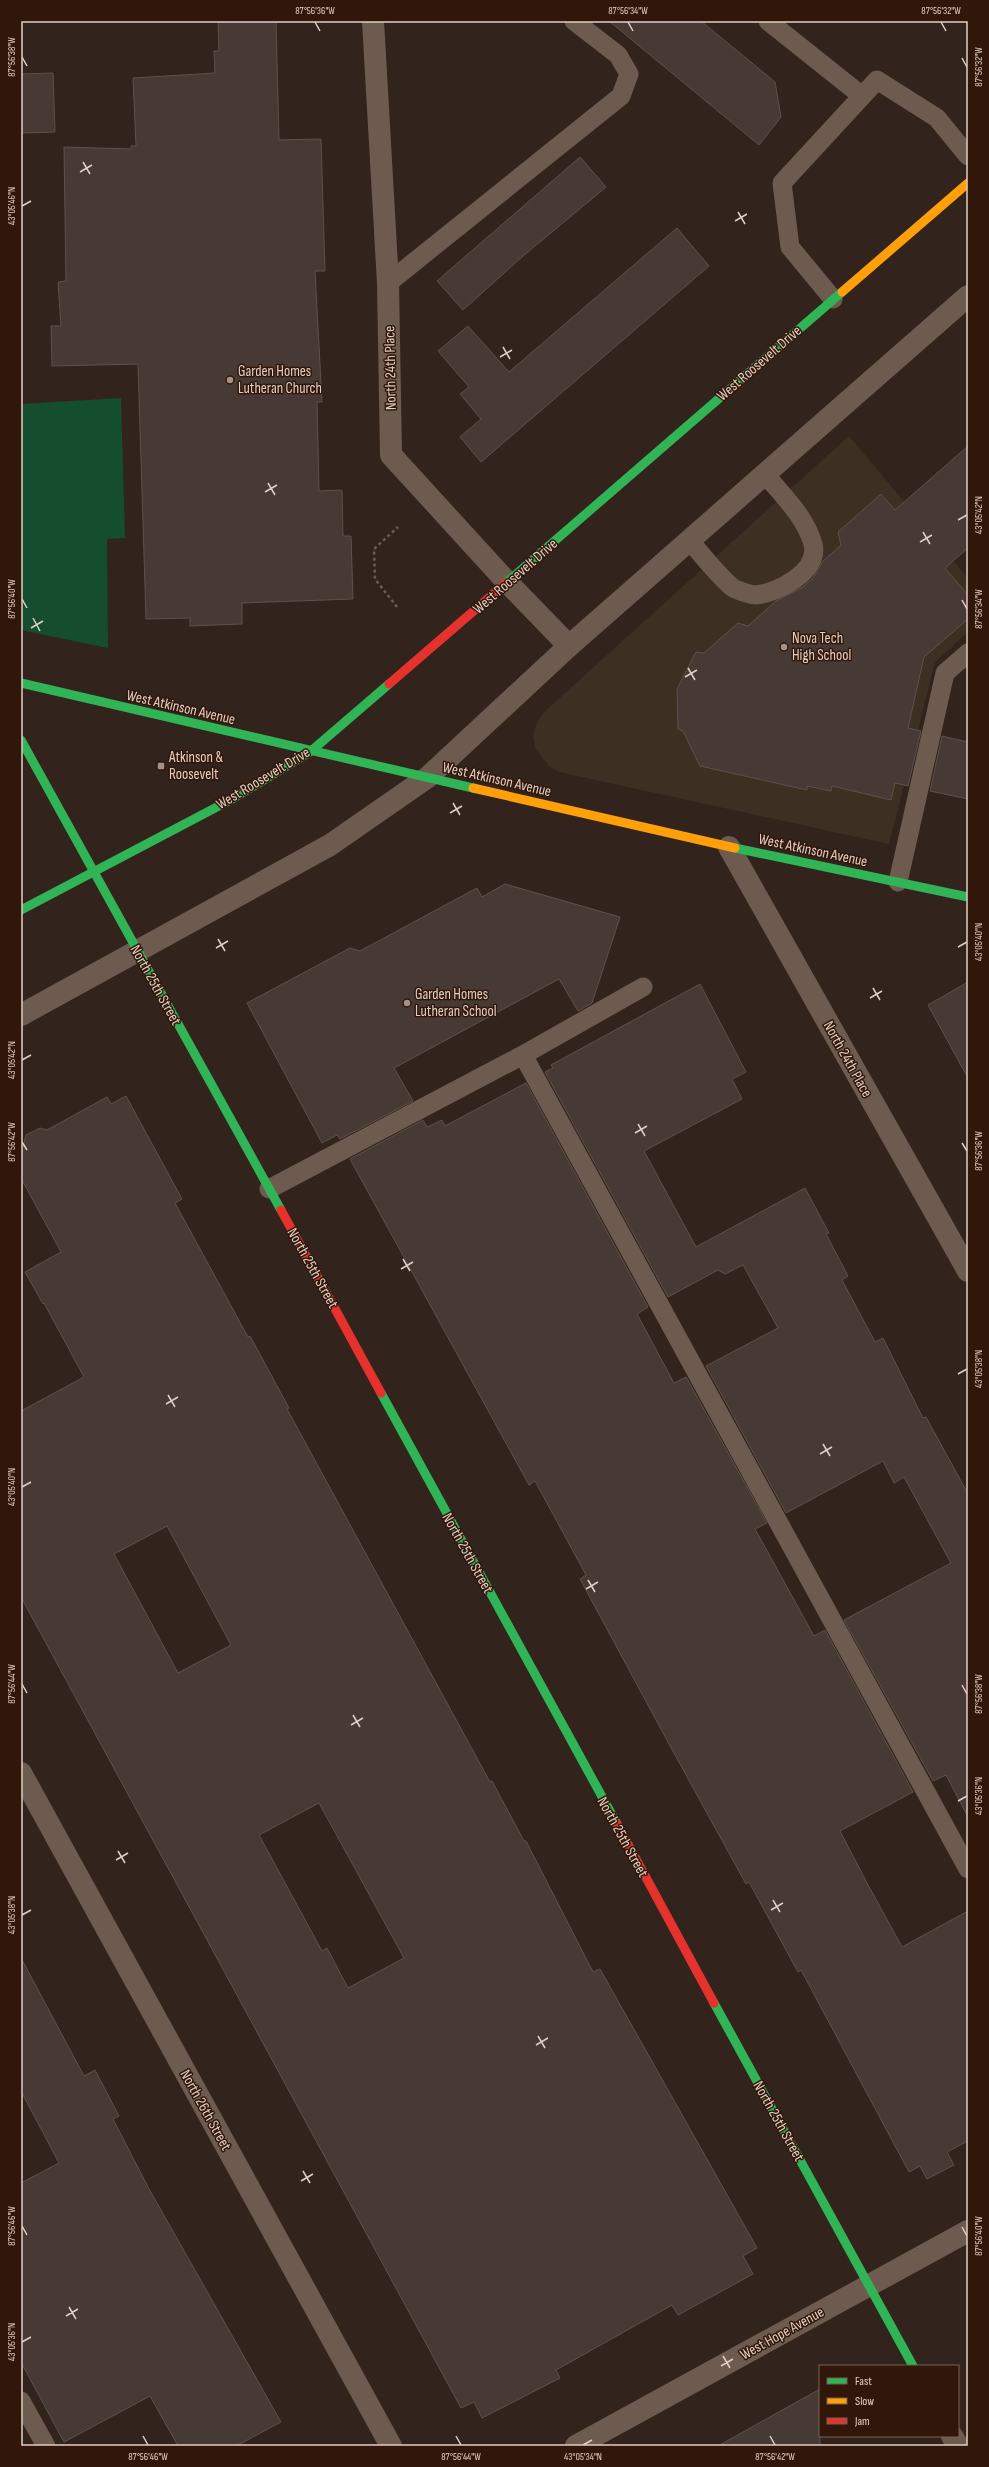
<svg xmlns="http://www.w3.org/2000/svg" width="989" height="2467" viewBox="0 0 989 2467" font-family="'Sofia Sans Condensed',sans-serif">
	<rect width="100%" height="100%" fill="#32241c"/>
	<!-- education -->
	<path fill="#3e2f23" d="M 849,436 L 968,578 L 968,632 L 935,662 L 889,844 L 559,772 L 549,766 L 535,748 L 533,737 L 536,725 L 543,713 Z"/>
	<!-- green -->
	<path fill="#154d2f" d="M 121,398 L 125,538 L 107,539 L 108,648 L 21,630 L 21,404 Z"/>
	<!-- building -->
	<g fill="#473a35" stroke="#5e514b" fill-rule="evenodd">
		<path d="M 218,21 L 276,21 L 279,140 L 321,139 L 325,271 L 315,271 L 322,402 L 317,402 L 319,491 L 342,490 L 343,536 L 351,536 L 353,599 L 242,603 L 242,624 L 190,626 L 190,618 L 146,619 L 138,364 L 52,366 L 51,326 L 61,326 L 58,282 L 66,281 L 64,147 L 131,149 L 131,146 L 136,146 L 133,78 L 215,73 L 214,51 L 219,51 Z"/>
		<path d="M 609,21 L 701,21 L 775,82 L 781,117 L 759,145 Z"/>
		<path d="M 53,73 L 55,132 L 21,133 L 21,74 Z"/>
		<path d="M 580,157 L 606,187 L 523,256 L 463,310 L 437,281 Z"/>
		<path d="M 677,228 L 709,266 L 481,462 L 460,437 L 481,419 L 460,394 L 469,387 L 438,351 L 468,326 L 509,372 Z"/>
		<path d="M 968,446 L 968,548 L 945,568 L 968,595 L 968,619 L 924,657 L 908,728 L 921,731 L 908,786 L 895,783 L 891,800 L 832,786 L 831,791 L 807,786 L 807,790 L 700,766 L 683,731 L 678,729 L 677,689 L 696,652 L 704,653 L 738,623 L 748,626 L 776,601 L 803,587 L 813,578 L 823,561 L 841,545 L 838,532 L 881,494 L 895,510 Z"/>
		<path d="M 942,736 L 968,742 L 968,799 L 930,791 Z"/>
		<path d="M 505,884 L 620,917 L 592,1003 L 578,1011 L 559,979 L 394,1068 L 413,1101 L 340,1139 L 337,1135 L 322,1143 L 247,1003 L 350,948 L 360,951 L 477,888 L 482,897 Z"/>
		<path d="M 968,982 L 968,1078 L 928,1005 Z"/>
		<path d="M 700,984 L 746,1072 L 732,1079 L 742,1099 L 644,1151 L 696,1247 L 805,1188 L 829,1233 L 826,1234 L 848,1276 L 842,1280 L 875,1342 L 883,1338 L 923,1418 L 926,1417 L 968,1494 L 968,1817 L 946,1775 L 933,1781 L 844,1620 L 951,1563 L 904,1477 L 894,1483 L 883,1461 L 786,1513 L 706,1366 L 778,1328 L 743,1265 L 725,1274 L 718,1270 L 668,1297 L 545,1072 L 553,1068 L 551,1065 Z"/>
		<path d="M 526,1083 L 648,1307 L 637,1314 L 674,1383 L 686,1377 L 767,1523 L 755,1529 L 814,1636 L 825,1630 L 913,1792 L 840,1831 L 866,1881 L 902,1947 L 968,1911 L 968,2141 L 947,2152 L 954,2165 L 927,2179 L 920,2166 L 909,2172 L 801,1970 L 798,1972 L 749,1882 L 746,1884 L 669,1744 L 580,1579 L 586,1575 L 535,1481 L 529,1485 L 350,1159 L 423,1120 L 427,1127 L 442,1120 L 445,1126 Z"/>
		<path d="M 126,1096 L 182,1199 L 175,1203 L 248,1337 L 250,1336 L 289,1408 L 287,1409 L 490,1782 L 492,1781 L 524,1841 L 526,1841 L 593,1972 L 600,1969 L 757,2248 L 743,2256 L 753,2274 L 678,2315 L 672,2305 L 556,2370 L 560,2378 L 482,2418 L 474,2402 L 461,2408 L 21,1597 L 21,1411 L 84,1377 L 44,1303 L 43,1304 L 25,1272 L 61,1252 L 21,1178 L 21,1155 L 26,1135 L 40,1128 L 47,1130 L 107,1097 L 111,1104 ZM 167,1526 L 231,1645 L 178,1673 L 114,1554 ZM 319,1803 L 404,1958 L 348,1988 L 327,1948 L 322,1951 L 259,1835 Z"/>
		<path d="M 21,1958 L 84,2076 L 95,2070 L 119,2116 L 113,2119 L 149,2189 L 281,2422 L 236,2446 L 178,2446 L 150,2396 L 64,2442 L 21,2362 L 21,2183 L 59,2163 L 21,2091 Z"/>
		<path d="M 820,2389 L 820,2446 L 718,2446 Z"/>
	</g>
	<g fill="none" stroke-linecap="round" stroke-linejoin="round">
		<!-- path -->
		<path stroke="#6b5d54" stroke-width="2.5" stroke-dasharray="3 3" stroke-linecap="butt" d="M 397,607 L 375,579 L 374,549 L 398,527"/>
		<!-- lane -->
		<g stroke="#6d5b50" stroke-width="19">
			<path d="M 768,21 L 862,96"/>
			<path d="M 388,283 L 621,96 L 629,74 L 618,55 L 574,21"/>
			<path d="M 833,299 L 790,247 L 782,183 L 877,80 L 937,118 L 968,156"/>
			<path d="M 689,540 C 699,551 724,583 735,589 C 740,591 750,595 756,595 C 778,593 820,571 813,544 C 805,516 783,496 765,474"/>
			<path d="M 898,882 L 945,673 L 968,653"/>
			<path d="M 523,1055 L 968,1869"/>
			<path d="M 269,1189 L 523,1055 L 643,987"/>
			<path d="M 21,2401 L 46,2446"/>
		</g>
		<!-- street -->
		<g stroke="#6d5b50" stroke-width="22">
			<path d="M 373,21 L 388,283 L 391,455 L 507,582 L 569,646"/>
			<path d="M 729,847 L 968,1271"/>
			<path d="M 21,1015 L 330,845 L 428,777 L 569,646 L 968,296"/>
			<path d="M 21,1773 L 391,2446"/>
			<path d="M 952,2436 L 958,2446"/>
			<path d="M 576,2446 L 968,2231"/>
		</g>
		<!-- fast -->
		<g stroke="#30b455" stroke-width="9">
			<path d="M 506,583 L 842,292"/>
			<path d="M 21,683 L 473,788"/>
			<path d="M 21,740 L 281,1210"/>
			<path d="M 735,848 L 968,897"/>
			<path d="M 21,910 L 234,798 L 310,752 L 389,684"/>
			<path d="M 381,1393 L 617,1824"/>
			<path d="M 714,2003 L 913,2366"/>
		</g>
		<!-- slow -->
		<g stroke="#ff9f0a" stroke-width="9">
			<path d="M 842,292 L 968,183"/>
			<path d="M 473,788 L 735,848"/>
		</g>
		<!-- jam -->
		<g stroke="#e5322d" stroke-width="9">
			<path d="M 389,684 L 506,583"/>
			<path d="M 281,1210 L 381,1393"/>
			<path d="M 617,1824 L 714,2003"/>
		</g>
	</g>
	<!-- ticks -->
	<path fill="none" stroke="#e1cec5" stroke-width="1.5" d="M 315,22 L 320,31M 628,22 L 633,31M 941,22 L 946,31M 22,57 L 27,66M 962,58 L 967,67M 83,162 L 90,174M 80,172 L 92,165M 22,206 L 31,201M 738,212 L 745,224M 735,221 L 747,214M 503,347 L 510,359M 500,357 L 512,350M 268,483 L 275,495M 265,492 L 277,485M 958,520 L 967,515M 923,532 L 930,544M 920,542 L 932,535M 22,599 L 27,608M 962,600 L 967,609M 33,618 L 40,631M 31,628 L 43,621M 688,668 L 695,680M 685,677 L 697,670M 453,803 L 460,815M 450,813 L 462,806M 218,939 L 225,951M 958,947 L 967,942M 216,948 L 228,941M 873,988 L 880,1000M 870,998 L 882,991M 22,1060 L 31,1055M 638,1124 L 645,1136M 635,1133 L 647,1126M 22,1142 L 27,1150M 962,1143 L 967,1151M 403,1259 L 410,1271M 401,1269 L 413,1262M 958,1374 L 967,1369M 168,1395 L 175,1407M 166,1404 L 178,1397M 823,1444 L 830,1456M 820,1454 L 832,1447M 22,1487 L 31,1482M 588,1580 L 595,1592M 586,1589 L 598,1582M 22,1684 L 27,1693M 962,1685 L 967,1694M 353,1715 L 360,1727M 351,1725 L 363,1718M 958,1801 L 967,1796M 118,1851 L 125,1863M 116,1860 L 128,1853M 773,1900 L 780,1912M 771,1910 L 783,1903M 22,1915 L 31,1910M 538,2036 L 545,2048M 536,2045 L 548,2038M 303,2171 L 310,2183M 301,2181 L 313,2174M 22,2226 L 27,2235M 962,2227 L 967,2236M 69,2307 L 76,2319M 66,2316 L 78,2309M 22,2342 L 31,2337M 723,2356 L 730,2368M 721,2366 L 733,2359M 143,2436 L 148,2445M 456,2436 L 461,2445M 770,2436 L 775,2445M 583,2445 L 592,2440"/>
	<!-- markers -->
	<g fill="#a4928a" stroke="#311709" stroke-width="1.5">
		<circle cx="230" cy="380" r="4"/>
		<circle cx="784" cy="647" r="4"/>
		<rect x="157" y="762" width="8" height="8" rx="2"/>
		<circle cx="407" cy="1003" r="4"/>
	</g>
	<g text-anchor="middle" stroke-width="3" stroke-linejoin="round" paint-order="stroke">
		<!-- street labels -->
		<g font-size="15" fill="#e1cec5" stroke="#311709">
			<text transform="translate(759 363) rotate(-41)" y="5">West Roosevelt Drive</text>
			<text transform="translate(390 368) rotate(-91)" y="5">North 24th Place</text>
			<text transform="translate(515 576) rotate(-41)" y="5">West Roosevelt Drive</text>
			<text transform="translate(181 707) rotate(13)" y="5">West Atkinson Avenue</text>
			<text transform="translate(263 778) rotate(-31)" y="5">West Roosevelt Drive</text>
			<text transform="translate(497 779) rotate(13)" y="5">West Atkinson Avenue</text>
			<text transform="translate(813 850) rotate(12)" y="5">West Atkinson Avenue</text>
			<text transform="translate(156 985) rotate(61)" y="5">North 25th Street</text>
			<text transform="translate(848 1059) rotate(61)" y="5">North 24th Place</text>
			<text transform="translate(313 1268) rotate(61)" y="5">North 25th Street</text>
			<text transform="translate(468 1553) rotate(61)" y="5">North 25th Street</text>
			<text transform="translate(623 1837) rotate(61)" y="5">North 25th Street</text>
			<text transform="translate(206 2110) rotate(61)" y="5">North 26th Street</text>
			<text transform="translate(779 2121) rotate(61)" y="5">North 25th Street</text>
			<text transform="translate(782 2333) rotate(-29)" y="5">West Hope Avenue</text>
		</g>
		<!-- poi labels -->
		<g font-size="15" fill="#e1cec5" stroke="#311709" text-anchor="start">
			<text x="238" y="376">Garden Homes<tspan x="238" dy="17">Lutheran Church</tspan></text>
			<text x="792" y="643">Nova Tech<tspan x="792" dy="17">High School</tspan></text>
			<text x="169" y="762">Atkinson &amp;<tspan x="169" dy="17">Roosevelt</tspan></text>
			<text x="415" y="999">Garden Homes<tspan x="415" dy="17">Lutheran School</tspan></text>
		</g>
	</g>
	<!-- border -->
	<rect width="989" height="2467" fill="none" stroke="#311709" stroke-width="44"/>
	<!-- legend -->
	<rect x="819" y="2365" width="140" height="72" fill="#311709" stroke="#776054"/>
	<rect x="827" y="2378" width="20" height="6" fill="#30b455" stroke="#776054"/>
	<text x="855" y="2385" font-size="12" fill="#e1cec5">Fast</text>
	<rect x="827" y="2398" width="20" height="6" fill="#ff9f0a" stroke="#776054"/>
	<text x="855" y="2405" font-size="12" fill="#e1cec5">Slow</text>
	<rect x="827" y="2418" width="20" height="6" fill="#e5322d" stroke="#776054"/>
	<text x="855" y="2425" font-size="12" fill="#e1cec5">Jam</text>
	<rect x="22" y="22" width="945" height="2423" fill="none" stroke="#e1cec5" stroke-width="1.5"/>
	<g font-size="10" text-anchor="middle" fill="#e1cec5">
		<text x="315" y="14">87°56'36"W</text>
		<text x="628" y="14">87°56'34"W</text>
		<text x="941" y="14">87°56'32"W</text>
		<text transform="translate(11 57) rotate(-90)" y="4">87°56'38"W</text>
		<text transform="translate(978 67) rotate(-90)" y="4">87°56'32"W</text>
		<text transform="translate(11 206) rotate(-90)" y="4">43°05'46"N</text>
		<text transform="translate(978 515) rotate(-90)" y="4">43°05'42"N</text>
		<text transform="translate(11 599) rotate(-90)" y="4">87°56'40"W</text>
		<text transform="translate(978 609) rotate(-90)" y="4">87°56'34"W</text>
		<text transform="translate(978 942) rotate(-90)" y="4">43°05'40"N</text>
		<text transform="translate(11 1060) rotate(-90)" y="4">43°05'42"N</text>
		<text transform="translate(11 1142) rotate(-90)" y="4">87°56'42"W</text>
		<text transform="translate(978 1151) rotate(-90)" y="4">87°56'36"W</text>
		<text transform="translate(978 1369) rotate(-90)" y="4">43°05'38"N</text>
		<text transform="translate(11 1487) rotate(-90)" y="4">43°05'40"N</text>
		<text transform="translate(11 1684) rotate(-90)" y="4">87°56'44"W</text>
		<text transform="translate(978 1694) rotate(-90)" y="4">87°56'38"W</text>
		<text transform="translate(978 1796) rotate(-90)" y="4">43°05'36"N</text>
		<text transform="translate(11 1915) rotate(-90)" y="4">43°05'38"N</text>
		<text transform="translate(11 2226) rotate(-90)" y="4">87°56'46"W</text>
		<text transform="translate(978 2236) rotate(-90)" y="4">87°56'40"W</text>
		<text transform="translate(11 2342) rotate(-90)" y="4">43°05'36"N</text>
		<text x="148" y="2460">87°56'46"W</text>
		<text x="461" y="2460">87°56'44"W</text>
		<text x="583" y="2460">43°05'34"N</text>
		<text x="775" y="2460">87°56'42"W</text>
	</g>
</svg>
